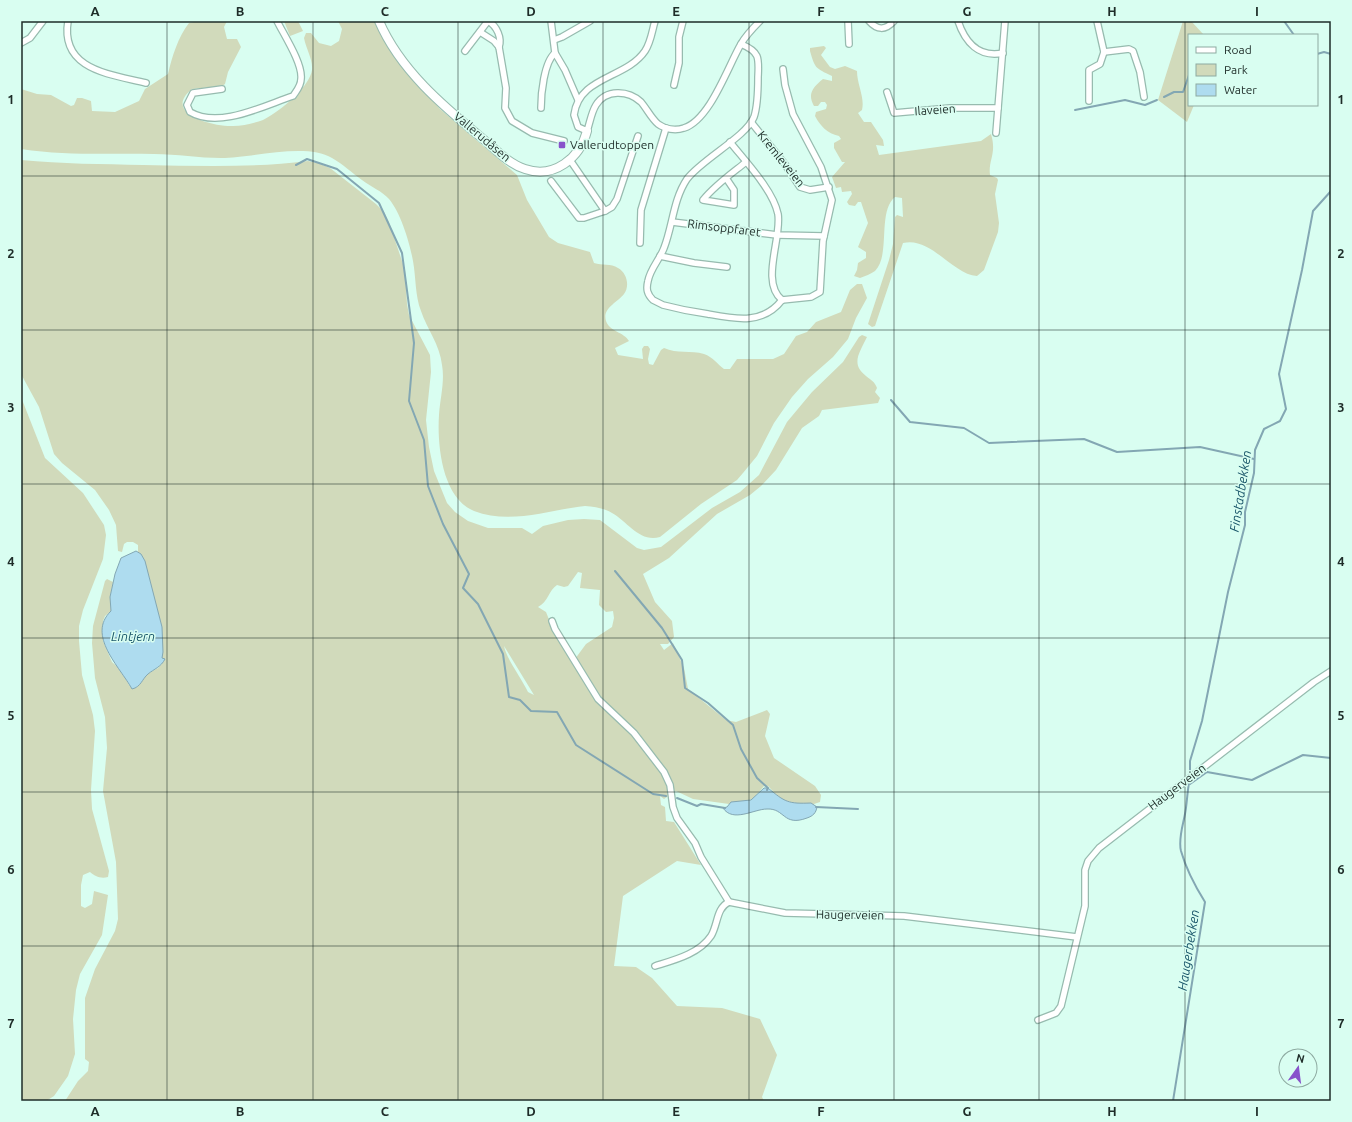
<svg xmlns="http://www.w3.org/2000/svg" width="1352" height="1122" viewBox="0 0 1352 1122" font-family="Ubuntu,sans-serif">
	<rect width="100%" height="100%" fill="#d9fef1"/>
	<!-- green -->
	<g fill="#d1dabb" fill-rule="evenodd">
		<path d="M 199,21 L 227,21 L 224,27 L 227,39 L 237,39 L 241,47 L 228,72 L 225,84 L 222,86 L 192,89 C 161,114 215,127 233,126 C 243,126 254,123 263,120 C 273,115 290,102 297,94 C 303,88 311,78 312,70 C 313,59 306,49 304,38 L 306,33 L 311,33 L 319,43 L 331,46 L 339,41 L 342,29 L 338,21 L 374,21 L 390,50 L 440,109 L 517,175 L 527,200 L 549,237 L 558,243 L 590,252 L 594,263 C 602,266 611,263 618,268 C 627,273 630,286 624,294 C 617,303 602,308 606,321 C 610,332 624,332 629,341 L 615,348 L 618,355 L 643,359 L 642,349 L 644,346 L 648,346 L 650,349 L 648,359 L 649,364 L 653,365 L 661,350 L 664,348 C 677,354 691,350 704,354 C 713,357 717,364 724,369 L 730,369 L 737,359 L 773,359 L 784,354 L 796,336 L 807,332 L 816,322 L 841,312 L 850,290 L 857,284 L 862,284 L 867,298 L 856,318 L 848,339 L 833,357 L 808,379 L 792,397 L 774,423 L 757,456 L 743,473 L 737,480 L 701,504 L 660,537 C 640,543 628,522 612,513 C 604,508 595,507 585,506 C 549,510 510,525 474,511 C 442,498 437,445 439,415 C 440,399 445,381 442,365 C 440,345 427,329 421,311 C 415,296 416,277 413,261 C 410,244 401,213 389,199 C 382,191 371,187 362,180 C 352,173 343,164 332,158 C 306,142 252,158 221,158 C 199,158 177,154 154,154 C 108,153 67,156 21,149 L 21,89 L 37,94 L 51,95 L 71,106 L 74,105 L 77,98 L 82,98 L 91,101 L 92,111 L 115,112 L 139,101 L 145,89 L 168,74 C 172,57 178,37 189,23 Z"/>
		<path d="M 284,21 L 298,21 L 303,31 L 290,36 Z"/>
		<path d="M 1183,21 L 1191,21 L 1204,35 L 1189,35 L 1189,105 L 1194,105 L 1187,122 L 1158,100 Z"/>
		<path d="M 824,46 L 826,48 L 821,55 L 830,67 L 835,69 L 845,66 L 857,71 C 857,85 865,97 862,110 L 858,113 L 864,122 L 871,122 L 883,140 L 884,146 L 876,145 L 879,155 L 981,141 L 991,134 C 997,154 988,160 990,175 L 997,178 L 998,180 L 995,194 L 999,223 L 998,232 L 984,270 L 977,276 C 953,275 931,236 903,243 L 878,317 L 875,326 L 872,327 L 868,324 L 889,260 L 893,244 L 895,217 L 897,215 L 903,217 L 902,198 L 895,197 C 877,212 891,255 875,271 C 871,274 865,276 860,278 L 854,276 L 857,270 L 858,263 L 866,258 L 866,252 L 858,247 L 868,223 L 861,202 L 858,202 L 855,206 L 849,205 L 847,202 L 852,194 L 851,191 L 842,192 L 841,187 L 836,188 L 832,177 L 845,162 L 842,162 L 834,148 L 834,143 L 841,139 L 839,136 C 827,133 821,127 815,116 L 816,112 L 826,109 L 827,105 L 825,102 L 821,102 L 818,106 L 814,106 C 807,94 813,87 823,79 L 832,81 L 832,76 C 815,68 815,68 810,51 L 810,48 Z"/>
		<path d="M 21,160 C 62,164 102,164 143,165 C 198,166 253,168 308,161 L 318,163 L 330,168 L 376,204 L 384,212 L 389,222 L 405,270 L 407,304 L 409,315 L 430,355 L 431,372 L 426,420 L 429,447 L 434,471 L 447,503 L 455,512 L 468,521 L 488,528 L 522,528 L 532,534 L 543,526 L 568,520 L 584,519 L 600,520 L 637,548 L 644,550 L 661,547 L 712,508 L 740,492 L 759,475 L 787,422 L 812,392 L 843,362 L 859,337 L 862,335 L 867,337 C 860,352 850,364 866,376 C 871,380 875,382 877,388 L 875,392 L 880,398 L 878,403 L 822,410 L 819,416 L 802,428 L 776,470 L 761,486 L 750,495 L 717,514 L 669,558 L 643,574 L 655,602 L 672,621 L 674,637 L 668,644 L 660,644 L 664,650 L 673,643 L 684,668 L 688,689 L 726,720 L 736,722 L 767,710 L 770,714 L 765,736 L 774,758 L 815,786 L 821,795 L 820,802 L 808,806 L 785,804 L 768,786 L 764,786 L 753,799 L 729,804 L 693,799 L 676,791 L 664,799 L 660,796 L 661,805 L 665,807 L 666,821 L 674,822 L 701,865 L 677,861 L 623,896 L 614,966 L 636,967 L 652,978 L 677,1006 L 722,1008 L 760,1019 L 777,1055 L 762,1097 L 764,1101 L 65,1101 L 78,1081 L 88,1071 L 89,1062 L 85,1059 L 85,998 L 95,969 L 115,931 L 118,919 L 116,862 L 103,791 L 107,748 L 105,717 L 95,678 L 92,643 L 93,626 L 105,581 L 107,579 L 113,582 L 110,597 L 111,611 L 105,616 L 103,621 L 103,641 L 112,662 L 123,672 L 129,685 L 136,688 L 147,674 L 158,668 L 164,661 L 162,658 L 162,627 L 141,554 L 138,552 L 138,545 L 133,542 L 127,542 L 124,544 L 122,552 L 118,551 L 116,525 L 109,510 L 95,490 L 62,463 L 54,454 L 39,407 L 21,374 ZM 578,572 L 582,573 L 580,588 L 600,590 L 599,605 L 606,612 L 613,611 L 614,618 L 612,627 L 586,644 L 575,659 L 554,632 L 546,612 L 538,607 C 548,602 549,590 557,585 L 564,587 L 568,586 ZM 504,646 L 534,695 L 528,692 C 522,679 506,658 504,646 Z"/>
		<path d="M 21,397 L 45,458 L 83,493 L 104,525 L 106,535 L 103,559 L 83,610 L 79,626 L 79,641 L 82,675 L 93,715 L 95,731 L 91,790 L 92,809 L 109,871 L 108,877 C 100,879 95,876 90,872 L 83,875 L 81,885 L 81,906 L 85,908 L 92,904 L 94,891 L 108,895 L 102,935 L 80,974 L 76,990 L 73,1019 L 75,1054 L 68,1076 L 54,1096 L 46,1101 L 21,1101 Z"/>
	</g>
	<!-- water -->
	<g fill="#aedcef" stroke="#83a7b3">
		<path d="M 136,551 L 141,554 L 145,561 L 162,627 L 163,652 L 162,658 L 165,659 C 161,667 154,669 148,674 C 142,679 141,687 132,689 C 120,667 86,635 111,611 L 110,597 L 115,574 L 121,558 Z"/>
		<path d="M 764,788 L 768,788 C 785,802 788,804 811,803 L 817,807 C 816,813 813,816 807,818 C 783,827 785,808 767,809 C 754,809 733,823 723,808 L 727,807 L 731,802 L 751,800 Z"/>
	</g>
	<g fill="none" stroke-linecap="round" stroke-linejoin="round">
		<!-- stream -->
		<g stroke="#83a7b3" stroke-width="2">
			<path d="M 1284,21 L 1294,35"/>
			<path d="M 1317,54 L 1324,52 L 1331,54"/>
			<path d="M 1164,97 L 1174,92 L 1183,92 L 1189,75"/>
			<path d="M 1075,110 L 1125,100 L 1145,105 L 1157,100"/>
			<path d="M 296,165 L 307,159 L 337,169 L 379,203 L 402,253 L 414,343 L 409,401 L 424,440 L 428,486 L 443,524 L 469,574 L 463,588 L 478,604 L 503,654 L 509,697 L 520,700 L 531,711 L 557,712 L 576,745 L 653,794 L 666,796"/>
			<path d="M 891,400 L 910,422 L 964,428 L 989,443 L 1084,439 L 1117,452 L 1200,447 L 1254,459"/>
			<path d="M 615,571 L 662,628 L 682,660 L 685,688 L 708,703 L 733,725 L 741,749 L 757,778 L 768,788 L 767,790"/>
			<path d="M 1190,771 L 1190,761 L 1202,721 L 1228,592 L 1245,525 L 1245,512 L 1254,473 L 1255,450 L 1264,429 L 1280,421 L 1286,409 L 1279,374 L 1302,270 L 1313,211 L 1331,191"/>
			<path d="M 1190,784 L 1207,772 L 1252,780 L 1303,755 L 1331,758"/>
			<path d="M 677,798 L 697,806 L 701,804 L 725,808"/>
			<path d="M 816,807 L 858,809"/>
			<path d="M 1173,1101 L 1205,902 C 1195,886 1186,869 1181,851 C 1178,839 1183,825 1185,814 C 1187,804 1187,794 1189,783"/>
		</g>
		<!-- street casing -->
		<g stroke="#97bbaf" stroke-width="8">
			<g id="street">
				<path d="M 68,21 C 60,70 110,74 146,83"/>
				<path d="M 488,21 C 497,26 502,38 499,47"/>
				<path d="M 551,21 L 555,53 L 565,70 L 578,100"/>
				<path d="M 655,21 C 652,31 651,42 645,51 C 626,79 579,76 574,115 L 578,127 L 587,131 C 590,123 591,113 596,105 C 606,89 628,90 641,102 C 647,109 651,118 658,124 C 665,129 675,131 684,128 C 710,120 728,66 741,44 C 746,35 753,28 760,21"/>
				<path d="M 848,21 L 849,44"/>
				<path d="M 869,21 C 877,30 885,31 894,21"/>
				<path d="M 958,21 C 965,42 979,58 1003,53"/>
				<path d="M 480,32 L 494,41 L 499,47 L 506,88 L 505,108 L 512,121 L 532,133 L 564,141"/>
				<path d="M 554,40 L 562,37 L 590,21"/>
				<path d="M 21,43 L 30,38 L 43,21"/>
				<path d="M 741,44 C 760,52 759,58 758,77 C 758,90 758,105 754,117 C 746,137 702,159 687,179 C 673,200 673,225 664,248 C 660,259 650,269 648,281 C 646,289 647,294 653,300 L 663,305 C 678,309 693,312 708,314 C 735,319 763,325 782,300"/>
				<path d="M 465,51 L 488,21"/>
				<path d="M 1104,52 L 1129,49 L 1133,51 L 1140,72 L 1144,97"/>
				<path d="M 674,85 L 679,63 L 679,37 L 683,21"/>
				<path d="M 222,89 L 193,93 L 187,105 L 190,112 C 219,129 263,106 293,96 C 297,90 301,86 301,79 C 303,64 284,35 277,21"/>
				<path d="M 887,92 L 894,113 L 950,108 L 998,108"/>
				<path d="M 1089,101 L 1089,70 L 1100,64 L 1104,52 L 1097,21"/>
				<path d="M 541,108 C 541,94 544,62 555,53"/>
				<path d="M 751,122 L 784,163 L 800,187 L 810,190 L 829,187"/>
				<path d="M 996,133 L 1005,21"/>
				<path d="M 730,142 C 745,161 773,190 778,214 C 782,238 760,282 782,300"/>
				<path d="M 570,160 L 605,211 L 612,207 L 617,199 L 638,136"/>
				<path d="M 726,178 L 734,190 L 734,205 L 703,200 C 715,185 731,174 746,162"/>
				<path d="M 551,181 L 579,218 L 584,218 L 605,211"/>
				<path d="M 672,222 L 777,235 L 824,236"/>
				<path d="M 640,243 L 641,210 L 666,128"/>
				<path d="M 660,256 L 694,263 L 727,267"/>
				<path d="M 782,300 L 811,297 L 820,292 L 823,241 L 832,200 L 821,167 L 793,114 L 785,85 L 783,69"/>
				<path d="M 552,621 L 555,629 L 598,699 L 634,733 L 664,772 L 670,785 L 673,807 L 677,818 L 695,843 L 701,857 L 729,902"/>
				<path d="M 655,966 C 674,960 699,954 711,936 C 718,925 716,908 729,902 L 785,913 L 904,916 L 1077,937"/>
				<path d="M 1038,1020 L 1056,1013 L 1061,1006 L 1085,906 L 1085,870 L 1088,861 L 1099,848 L 1314,682 L 1331,671"/>
			</g>
		</g>
		<!-- secondary casing -->
		<g stroke="#97bbaf" stroke-width="10">
			<path id="secondary" d="M 379,21 C 400,70 443,106 483,139 C 496,150 509,164 525,169 C 554,179 580,158 587,131"/>
		</g>
		<!-- street -->
		<use href="#street" stroke="#fff" stroke-width="5.5"/>
		<!-- secondary -->
		<use href="#secondary" stroke="#fff" stroke-width="8"/>
	</g>
	<!-- grid -->
	<path fill="none" stroke="#1e2c28" stroke-width="1" stroke-opacity="0.55" d="M 167,21 L 167,1101M 313,21 L 313,1101M 458,21 L 458,1101M 603,21 L 603,1101M 749,21 L 749,1101M 894,21 L 894,1101M 1039,21 L 1039,1101M 1185,21 L 1185,1101M 21,176 L 1331,176M 21,330 L 1331,330M 21,484 L 1331,484M 21,638 L 1331,638M 21,792 L 1331,792M 21,946 L 1331,946"/>
	<!-- markers -->
	<rect fill="#8853cb" stroke="#d9fef1" stroke-width="1.5" x="558" y="141" width="8" height="8" rx="2"/>
	<g text-anchor="middle" stroke-width="3" stroke-linejoin="round" paint-order="stroke">
		<!-- street labels -->
		<g font-size="12" fill="#1e2c28" stroke="#d9fef1">
			<text transform="translate(935 110) rotate(-4)" y="4">Ilaveien</text>
			<text transform="translate(482 137) rotate(40)" y="4">Vallerudåsen</text>
			<text transform="translate(781 159) rotate(51)" y="4">Kremleveien</text>
			<text transform="translate(724 228) rotate(7)" y="4">Rimsoppfaret</text>
			<text transform="translate(1177 787) rotate(-37)" y="4">Haugerveien</text>
			<text transform="translate(850 915) rotate(1)" y="4">Haugerveien</text>
		</g>
		<!-- poi labels -->
		<g font-size="12" fill="#1e2c28" stroke="#d9fef1" text-anchor="start">
			<text x="570" y="149">Vallerudtoppen</text>
		</g>
		<!-- water labels -->
		<g font-size="13" font-style="italic" fill="#195569" stroke="#d9fef1">
			<text transform="translate(1240 491) rotate(-81)" y="5">Finstadbekken</text>
			<text x="133" y="641">Lintjern</text>
			<text transform="translate(1188 950) rotate(-81)" y="5">Haugerbekken</text>
		</g>
	</g>
	<!-- border -->
	<rect width="1352" height="1122" fill="none" stroke="#d9fef1" stroke-width="44"/>
	<!-- legend -->
	<rect x="1188" y="34" width="130" height="72" fill="#d9fef1" stroke="#8eaaa1"/>
	<rect x="1196" y="47" width="20" height="6" fill="#ffffff" stroke="#8eaaa1"/>
	<text x="1224" y="54" font-size="12" fill="#1e2c28">Road</text>
	<rect x="1196" y="64" width="20" height="12" fill="#d1dabb" stroke="#8eaaa1"/>
	<text x="1224" y="74" font-size="12" fill="#1e2c28">Park</text>
	<rect x="1196" y="84" width="20" height="12" fill="#aedcef" stroke="#8eaaa1"/>
	<text x="1224" y="94" font-size="12" fill="#1e2c28">Water</text>
	<!-- north arrow -->
	<g transform="translate(1298 1068) rotate(14)"><circle r="19" fill="#d9fef1" stroke="#8eaaa1"/>
	<path d="M0-3L7 15L0 10L-7 15Z" fill="#8853cb"/>
	<text y="-6" font-size="11" font-weight="bold" text-anchor="middle" fill="#1e2c28">N</text>
	</g>
	<rect x="22" y="22" width="1308" height="1078" fill="none" stroke="#1e2c28" stroke-width="1.5"/>
	<g font-size="13" text-anchor="middle" font-weight="bold" fill="#1e2c28">
		<text x="95" y="16">A</text>
		<text x="240" y="16">B</text>
		<text x="385" y="16">C</text>
		<text x="531" y="16">D</text>
		<text x="676" y="16">E</text>
		<text x="821" y="16">F</text>
		<text x="967" y="16">G</text>
		<text x="1112" y="16">H</text>
		<text x="1257" y="16">I</text>
		<text x="11" y="104">1</text>
		<text x="1341" y="104">1</text>
		<text x="11" y="258">2</text>
		<text x="1341" y="258">2</text>
		<text x="11" y="412">3</text>
		<text x="1341" y="412">3</text>
		<text x="11" y="566">4</text>
		<text x="1341" y="566">4</text>
		<text x="11" y="720">5</text>
		<text x="1341" y="720">5</text>
		<text x="11" y="874">6</text>
		<text x="1341" y="874">6</text>
		<text x="11" y="1028">7</text>
		<text x="1341" y="1028">7</text>
		<text x="95" y="1116">A</text>
		<text x="240" y="1116">B</text>
		<text x="385" y="1116">C</text>
		<text x="531" y="1116">D</text>
		<text x="676" y="1116">E</text>
		<text x="821" y="1116">F</text>
		<text x="967" y="1116">G</text>
		<text x="1112" y="1116">H</text>
		<text x="1257" y="1116">I</text>
	</g>
</svg>
